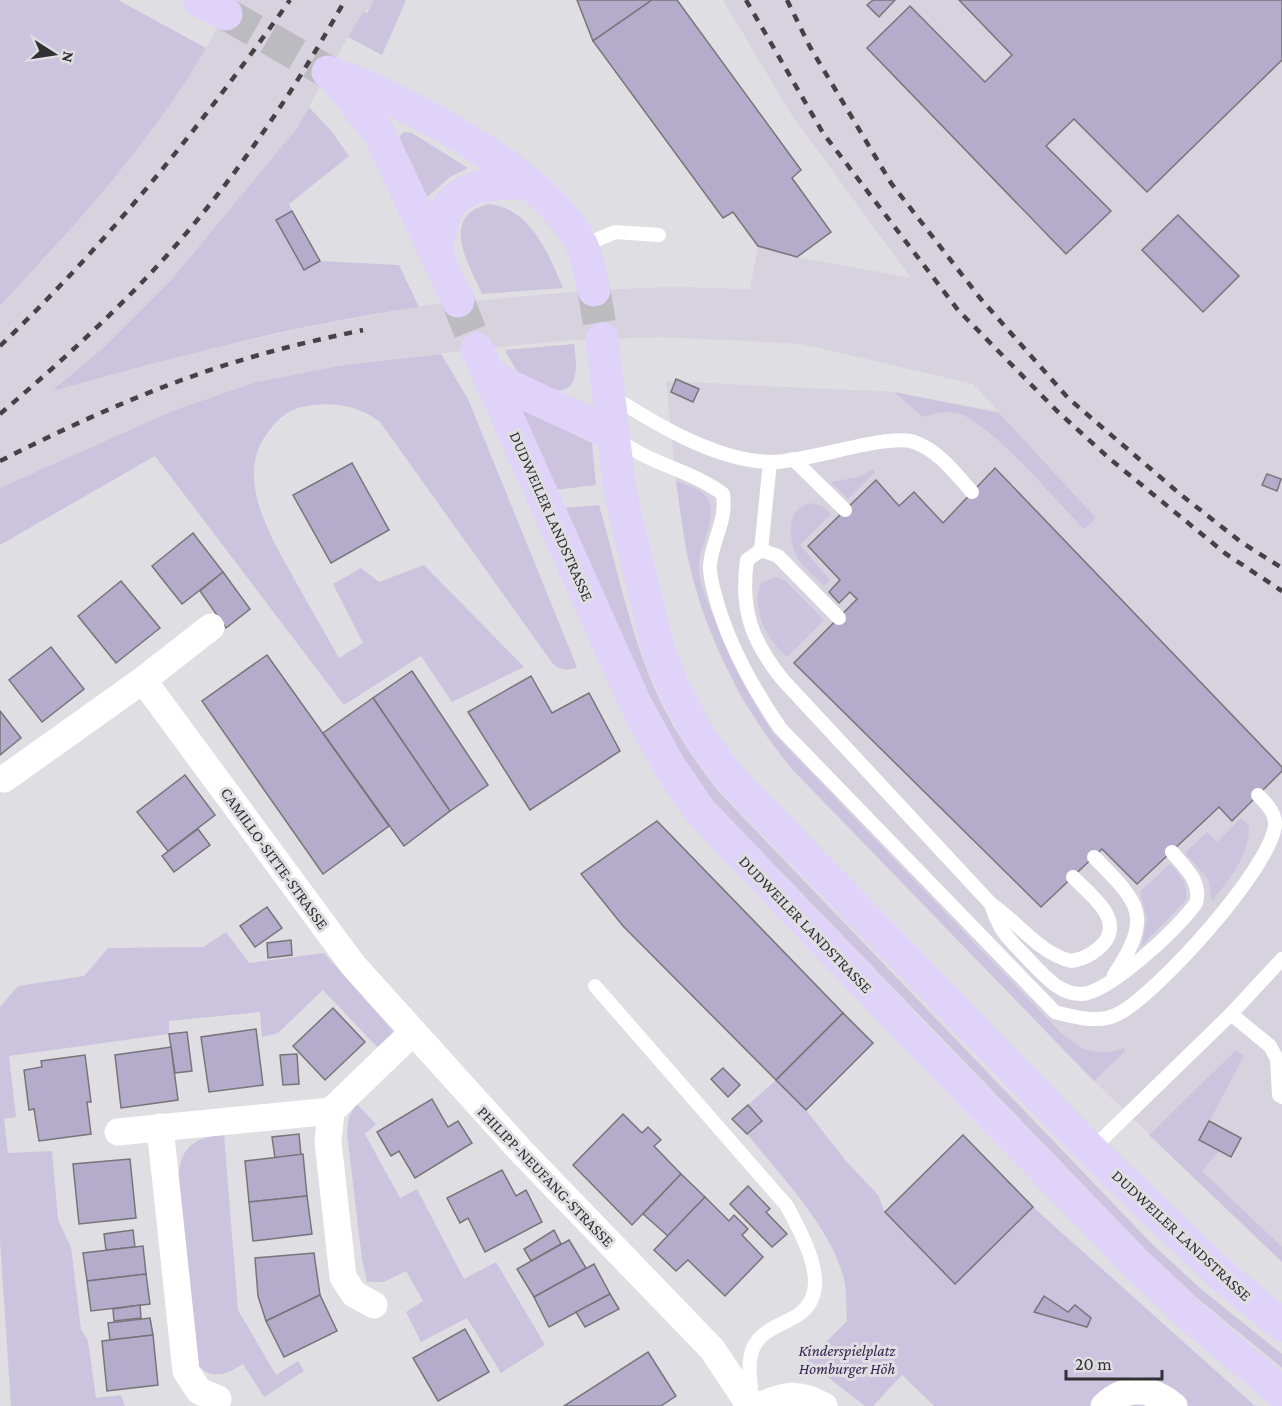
<svg xmlns="http://www.w3.org/2000/svg" width="1282" height="1406" viewBox="0 0 1282 1406" font-family="'Crimson Pro',serif">
	<rect width="100%" height="100%" fill="#dfdee2"/>
	<!-- built -->
	<path fill="#d6d3df" d="M 233,0 L 374,0 L 348,37 L 297,128 L 172,279 L 102,349 L 54,390 L 174,357 L 323,324 L 429,305 L 594,290 L 671,287 L 750,289 L 758,246 L 797,257 L 911,278 L 793,117 L 723,0 L 1282,0 L 1282,1262 L 1094,1081 L 792,769 L 768,739 L 738,693 L 695,586 L 688,561 L 676,481 L 666,381 L 894,392 L 999,412 L 973,384 L 802,344 L 661,337 L 573,340 L 477,349 L 344,365 L 257,382 L 0,488 L 0,306 L 51,252 L 198,62 Z"/>
	<!-- green -->
	<g fill="#ccc4de">
		<path d="M 0,0 L 118,0 L 206,48 C 152,141 73,228 0,306 Z"/>
		<path d="M 374,0 L 406,0 L 382,55 L 348,37 L 363,12 L 367,13 Z"/>
		<path d="M 309,107 L 332,132 L 349,156 L 289,204 L 292,211 L 277,220 L 304,270 L 320,261 L 399,265 L 419,307 C 295,325 173,357 52,391 L 102,349 L 172,279 L 297,128 Z"/>
		<path d="M 404,132 L 412,133 L 468,168 L 450,177 L 426,198 L 399,137 Z"/>
		<path d="M 489,204 C 531,209 548,253 563,288 L 482,294 C 469,264 438,216 489,204 Z"/>
		<path d="M 574,344 C 577,365 581,398 548,389 C 541,387 532,386 526,381 C 516,372 511,361 505,350 Z"/>
		<path d="M 441,354 L 468,399 L 577,667 C 568,671 561,671 553,664 L 380,422 C 357,404 329,401 302,407 C 290,409 279,418 272,427 C 230,474 271,537 296,582 C 310,607 325,633 339,658 L 363,643 L 333,584 L 361,568 L 379,582 L 424,565 L 524,667 L 452,702 L 421,656 L 344,705 L 155,456 L 0,545 L 0,488 L 175,410 L 257,382 L 344,365 Z"/>
		<path d="M 894,392 L 999,413 L 1096,518 L 1084,529 C 1053,498 1001,434 963,415 C 950,409 936,413 923,417 Z"/>
		<path d="M 513,405 L 592,443 L 596,485 L 554,490 Z"/>
		<path d="M 873,469 L 875,472 L 848,499 L 831,482 L 859,477 Z"/>
		<path d="M 676,481 C 686,485 702,489 708,499 C 719,522 696,547 699,571 C 700,586 707,601 713,615 C 729,658 748,696 774,734 L 1061,1033 C 1080,1050 1098,1058 1123,1048 L 1125,1051 L 1094,1081 L 792,769 C 743,708 706,639 689,562 C 683,536 680,508 676,481 Z"/>
		<path d="M 809,503 L 822,506 L 831,514 L 800,545 L 830,580 L 824,586 C 804,566 790,558 791,528 C 792,514 797,508 809,503 Z"/>
		<path d="M 599,505 C 617,567 630,634 657,694 C 673,729 694,760 718,791 L 1151,1243 L 1201,1289 L 1282,1354 L 1282,1368 L 1196,1297 L 1146,1250 L 710,798 L 678,755 L 648,698 L 562,508 Z"/>
		<path d="M 776,577 L 785,581 L 824,620 L 787,657 C 767,639 750,610 761,583 Z"/>
		<path d="M 1241,818 L 1249,826 C 1250,855 1230,878 1212,901 L 1208,879 L 1185,853 L 1207,832 L 1217,842 Z"/>
		<path d="M 1170,864 C 1181,876 1188,883 1186,900 L 1141,947 L 1147,919 L 1140,892 Z"/>
		<path d="M 226,932 L 249,963 L 324,953 L 394,1032 L 377,1047 L 323,990 L 278,1033 L 262,1037 L 260,1012 L 169,1021 L 169,1034 L 9,1056 L 16,1117 L 4,1119 L 8,1153 L 52,1151 L 58,1220 L 71,1247 L 81,1329 L 88,1341 L 96,1398 L 121,1395 L 125,1406 L 11,1406 L 0,1240 L 0,1007 L 18,986 L 84,976 L 108,948 L 203,947 Z"/>
		<path d="M 1236,1050 L 1244,1056 L 1200,1139 L 1219,1151 L 1202,1171 L 1282,1247 L 1282,1262 L 1149,1135 Z"/>
		<path d="M 776,1080 L 806,1110 L 846,1161 L 878,1195 L 885,1212 L 955,1284 L 1033,1207 L 1255,1406 L 934,1406 L 902,1375 L 873,1406 L 865,1406 L 807,1361 L 847,1321 C 846,1307 847,1292 844,1279 C 829,1224 782,1178 747,1134 L 762,1121 L 748,1105 Z"/>
		<path d="M 357,1104 L 376,1124 L 365,1134 L 400,1198 L 417,1189 L 464,1279 L 496,1262 L 545,1345 L 501,1373 L 467,1318 L 421,1342 L 406,1312 L 423,1301 L 406,1271 L 384,1282 L 367,1282 L 362,1259 L 347,1134 L 349,1116 Z"/>
		<path d="M 224,1134 L 238,1310 L 276,1375 L 298,1361 L 304,1371 L 264,1397 L 243,1364 C 226,1374 216,1380 199,1367 L 178,1177 C 182,1144 194,1139 224,1134 Z"/>
	</g>
	<!-- building -->
	<g fill="#b5accb" stroke="#767579" stroke-width="1.5">
		<path d="M 577,0 L 652,0 L 593,41 Z"/>
		<path d="M 652,0 L 677,0 L 801,170 L 792,178 L 831,232 L 797,257 L 758,246 L 733,212 L 723,218 L 593,41 Z"/>
		<path d="M 873,0 L 895,0 L 879,17 L 867,5 Z"/>
		<path d="M 959,0 L 1282,0 L 1282,60 L 1147,192 L 1074,119 L 1046,146 L 1111,211 L 1066,254 L 867,48 L 910,6 L 985,82 L 1012,55 Z"/>
		<path d="M 292,211 L 320,261 L 304,270 L 276,220 Z"/>
		<path d="M 1178,215 L 1239,276 L 1203,312 L 1142,250 Z"/>
		<path d="M 676,379 L 699,389 L 693,402 L 671,392 Z"/>
		<path d="M 352,463 L 389,530 L 331,563 L 293,495 Z"/>
		<path d="M 995,468 L 1282,767 L 1282,771 L 1232,821 L 1219,807 L 1137,884 L 1102,849 L 1041,907 L 794,663 L 857,599 L 850,592 L 839,603 L 829,592 L 840,580 L 808,546 L 876,480 L 899,506 L 914,492 L 943,523 Z"/>
		<path d="M 1267,474 L 1281,479 L 1277,491 L 1262,485 Z"/>
		<path d="M 193,533 L 223,572 L 182,604 L 152,566 Z"/>
		<path d="M 223,572 L 250,609 L 226,628 L 200,591 Z"/>
		<path d="M 121,581 L 160,628 L 116,663 L 78,616 Z"/>
		<path d="M 51,647 L 84,689 L 42,722 L 9,680 Z"/>
		<path d="M 267,655 L 389,826 L 323,874 L 202,701 Z"/>
		<path d="M 412,671 L 488,785 L 450,811 L 373,698 Z"/>
		<path d="M 531,676 L 552,713 L 589,693 L 620,751 L 530,810 L 468,712 Z"/>
		<path d="M 373,698 L 450,811 L 404,846 L 323,733 Z"/>
		<path d="M 0,711 L 21,738 L 0,755 Z"/>
		<path d="M 185,775 L 215,815 L 168,851 L 137,812 Z"/>
		<path d="M 657,821 L 843,1013 L 776,1080 L 623,926 L 581,874 Z"/>
		<path d="M 198,829 L 210,845 L 174,872 L 162,856 Z"/>
		<path d="M 267,907 L 282,928 L 255,947 L 240,926 Z"/>
		<path d="M 291,940 L 292,955 L 268,958 L 267,943 Z"/>
		<path d="M 333,1008 L 365,1042 L 325,1080 L 293,1046 Z"/>
		<path d="M 843,1013 L 873,1043 L 806,1110 L 776,1080 Z"/>
		<path d="M 256,1029 L 263,1085 L 209,1092 L 201,1037 Z"/>
		<path d="M 187,1032 L 192,1071 L 175,1073 L 169,1034 Z"/>
		<path d="M 171,1047 L 178,1100 L 121,1108 L 115,1055 Z"/>
		<path d="M 297,1054 L 299,1084 L 283,1085 L 280,1055 Z"/>
		<path d="M 85,1055 L 91,1102 L 87,1102 L 91,1134 L 39,1141 L 34,1109 L 29,1110 L 24,1070 L 42,1067 L 41,1061 Z"/>
		<path d="M 723,1068 L 740,1085 L 728,1097 L 711,1079 Z"/>
		<path d="M 432,1099 L 448,1127 L 458,1121 L 472,1143 L 415,1178 L 399,1151 L 391,1156 L 377,1132 Z"/>
		<path d="M 748,1105 L 762,1121 L 747,1134 L 732,1119 Z"/>
		<path d="M 623,1114 L 642,1133 L 648,1127 L 661,1140 L 654,1146 L 681,1174 L 632,1225 L 573,1165 Z"/>
		<path d="M 1209,1121 L 1241,1138 L 1231,1157 L 1199,1140 Z"/>
		<path d="M 299,1134 L 301,1155 L 275,1158 L 272,1137 Z"/>
		<path d="M 963,1135 L 1033,1207 L 955,1284 L 885,1212 Z"/>
		<path d="M 303,1154 L 307,1196 L 249,1202 L 245,1161 Z"/>
		<path d="M 130,1159 L 136,1218 L 79,1224 L 73,1164 Z"/>
		<path d="M 502,1170 L 516,1196 L 526,1190 L 542,1222 L 485,1252 L 468,1218 L 460,1223 L 447,1198 Z"/>
		<path d="M 681,1174 L 705,1197 L 668,1236 L 643,1214 Z"/>
		<path d="M 748,1186 L 770,1209 L 766,1212 L 787,1234 L 772,1247 L 730,1204 Z"/>
		<path d="M 307,1196 L 312,1234 L 253,1241 L 249,1202 Z"/>
		<path d="M 705,1197 L 729,1221 L 734,1215 L 748,1229 L 742,1235 L 763,1257 L 725,1296 L 688,1260 L 676,1271 L 654,1250 Z"/>
		<path d="M 133,1230 L 135,1247 L 106,1250 L 104,1234 Z"/>
		<path d="M 554,1230 L 561,1244 L 531,1261 L 524,1249 Z"/>
		<path d="M 569,1240 L 586,1268 L 534,1297 L 517,1269 Z"/>
		<path d="M 143,1246 L 146,1274 L 87,1281 L 83,1253 Z"/>
		<path d="M 314,1253 L 320,1295 L 266,1321 L 258,1296 L 255,1258 Z"/>
		<path d="M 594,1264 L 610,1294 L 549,1327 L 534,1297 Z"/>
		<path d="M 146,1274 L 150,1304 L 91,1311 L 87,1281 Z"/>
		<path d="M 610,1294 L 619,1309 L 585,1327 L 576,1312 Z"/>
		<path d="M 320,1295 L 337,1331 L 284,1357 L 266,1321 Z"/>
		<path d="M 1044,1296 L 1068,1312 L 1075,1305 L 1091,1318 L 1087,1327 L 1034,1312 Z"/>
		<path d="M 140,1305 L 141,1318 L 114,1321 L 113,1309 Z"/>
		<path d="M 150,1318 L 153,1335 L 110,1340 L 108,1323 Z"/>
		<path d="M 465,1329 L 489,1372 L 438,1401 L 413,1358 Z"/>
		<path d="M 153,1335 L 158,1385 L 107,1391 L 102,1341 Z"/>
		<path d="M 648,1352 L 676,1396 L 661,1406 L 564,1406 Z"/>
	</g>
	<g fill="none" stroke-linecap="round" stroke-linejoin="round">
		<!-- primary-tunnel -->
		<g stroke="#bcbbbf" stroke-width="33" stroke-dasharray="33 16" stroke-linecap="butt">
			<path d="M 226,14 L 328,72"/>
			<path d="M 594,290 L 602,339"/>
			<path d="M 458,301 L 477,349"/>
		</g>
		<!-- service -->
		<g stroke="#fff" stroke-width="14">
			<path d="M 583,246 L 615,232 L 659,235"/>
			<path d="M 612,396 C 655,424 717,461 770,462 C 805,463 886,433 914,442 C 938,450 956,474 972,492"/>
			<path d="M 618,439 C 651,465 689,469 723,494 C 727,523 712,539 710,565 C 709,578 715,594 718,606 C 732,651 754,689 780,728 L 1055,1012 C 1074,1017 1099,1024 1118,1014 C 1157,994 1269,870 1275,826 C 1276,813 1266,803 1258,795"/>
			<path d="M 793,459 L 845,510"/>
			<path d="M 770,462 L 761,550 L 747,560 C 740,610 752,642 783,680 L 991,904 C 1017,921 1040,954 1071,961 C 1085,959 1095,953 1104,943 C 1124,918 1089,894 1073,877"/>
			<path d="M 761,550 L 778,556 L 839,618"/>
			<path d="M 1094,857 C 1139,903 1154,915 1114,975"/>
			<path d="M 991,904 C 1000,933 1009,939 1029,960 C 1044,975 1058,994 1082,994 C 1109,993 1181,926 1196,903 C 1202,881 1185,868 1172,852"/>
			<path d="M 595,986 L 787,1206 C 803,1238 839,1296 791,1319 C 778,1326 761,1332 754,1346 C 746,1362 751,1383 752,1400"/>
			<path d="M 1231,1014 L 1270,1046 L 1277,1059 L 1279,1095 L 1282,1097"/>
			<path d="M 1091,1150 L 1231,1014 L 1282,959"/>
		</g>
		<!-- minor -->
		<g stroke="#fff" stroke-width="27">
			<path d="M 143,680 L 353,965 L 521,1151 L 712,1349 L 750,1406"/>
			<path d="M 4,779 L 143,680 L 211,627"/>
			<path d="M 331,1111 L 328,1142 L 343,1277 L 354,1294 L 374,1305"/>
			<path d="M 160,1127 L 186,1371 L 199,1391 L 218,1399"/>
			<path d="M 118,1132 L 331,1111 L 412,1033"/>
			<path d="M 759,1406 C 786,1394 798,1392 824,1406"/>
			<path d="M 1104,1406 C 1126,1385 1151,1387 1174,1406"/>
		</g>
		<!-- primary -->
		<g stroke="#dfd3f9" stroke-width="33">
			<path d="M 199,0 L 226,14"/>
			<path d="M 328,72 C 341,79 355,81 367,87 C 434,119 549,177 582,246 C 588,259 590,276 594,290"/>
			<path d="M 333,75 L 379,133 L 458,301"/>
			<path d="M 436,250 C 439,238 440,224 445,213 C 458,182 502,182 530,183"/>
			<path d="M 602,339 L 620,492 L 659,652 L 673,687 L 699,736 L 730,778 L 1091,1150 L 1217,1271 L 1282,1325"/>
			<path d="M 477,349 L 635,703 L 668,764 L 700,811 L 904,1025 L 1134,1262 L 1193,1318 L 1282,1393"/>
			<path d="M 488,374 C 528,398 572,413 613,435"/>
		</g>
		<!-- rail -->
		<g stroke="#434244" stroke-width="4.5" stroke-dasharray="8 8" stroke-linecap="butt">
			<path d="M 746,0 L 823,133 L 958,310 L 1056,410 L 1110,459 L 1226,554 L 1282,591"/>
			<path d="M 787,0 L 810,47 L 891,183 L 980,298 L 1068,398 L 1180,494 L 1241,542 L 1282,568"/>
			<path d="M 0,346 C 112,239 201,125 290,0"/>
			<path d="M 0,414 C 62,361 124,305 177,244 C 242,169 297,86 345,0"/>
			<path d="M 0,461 C 81,420 165,382 252,357 C 289,346 326,338 363,330"/>
		</g>
	</g>
	<g text-anchor="middle" stroke-width="6" stroke-linejoin="round" paint-order="stroke">
		<!-- street labels -->
		<g font-size="16" fill="#313032" stroke="#dfdee2">
			<text transform="translate(552 516) rotate(66)" y="6">DUDWEILER LANDSTRASSE</text>
			<text transform="translate(275 858) rotate(54)" y="6">CAMILLO-SITTE-STRASSE</text>
			<text transform="translate(806 924) rotate(46)" y="6">DUDWEILER LANDSTRASSE</text>
			<text transform="translate(546 1176) rotate(46)" y="6">PHILIPP-NEUFANG-STRASSE</text>
			<text transform="translate(1182 1235) rotate(43)" y="6">DUDWEILER LANDSTRASSE</text>
		</g>
		<!-- park labels -->
		<g font-size="16" font-style="italic" fill="#34244e" stroke="#dfdee2">
			<text x="847" y="1356">Kinderspielplatz<tspan x="847" dy="18">Homburger Höh</tspan></text>
		</g>
	</g>
	<!-- north arrow -->
	<g transform="translate(54 54) rotate(102)" stroke="#dfdee2" stroke-width="4.5" paint-order="stroke">
	<path d="M0-4.5L10 22L0 15L-10 22Z" fill="#313032"/>
	<text y="-9" font-size="16" font-weight="bold" text-anchor="middle" fill="#313032">N</text>
	</g>
	<!-- scale -->
	<path d="M1066 1370v9h96v-9" fill="none" stroke="#313032" stroke-width="3"/>
	<text x="1075" y="1370" font-size="18" fill="#313032" stroke="#dfdee2" stroke-width="4.5" paint-order="stroke">20 m</text>
</svg>
